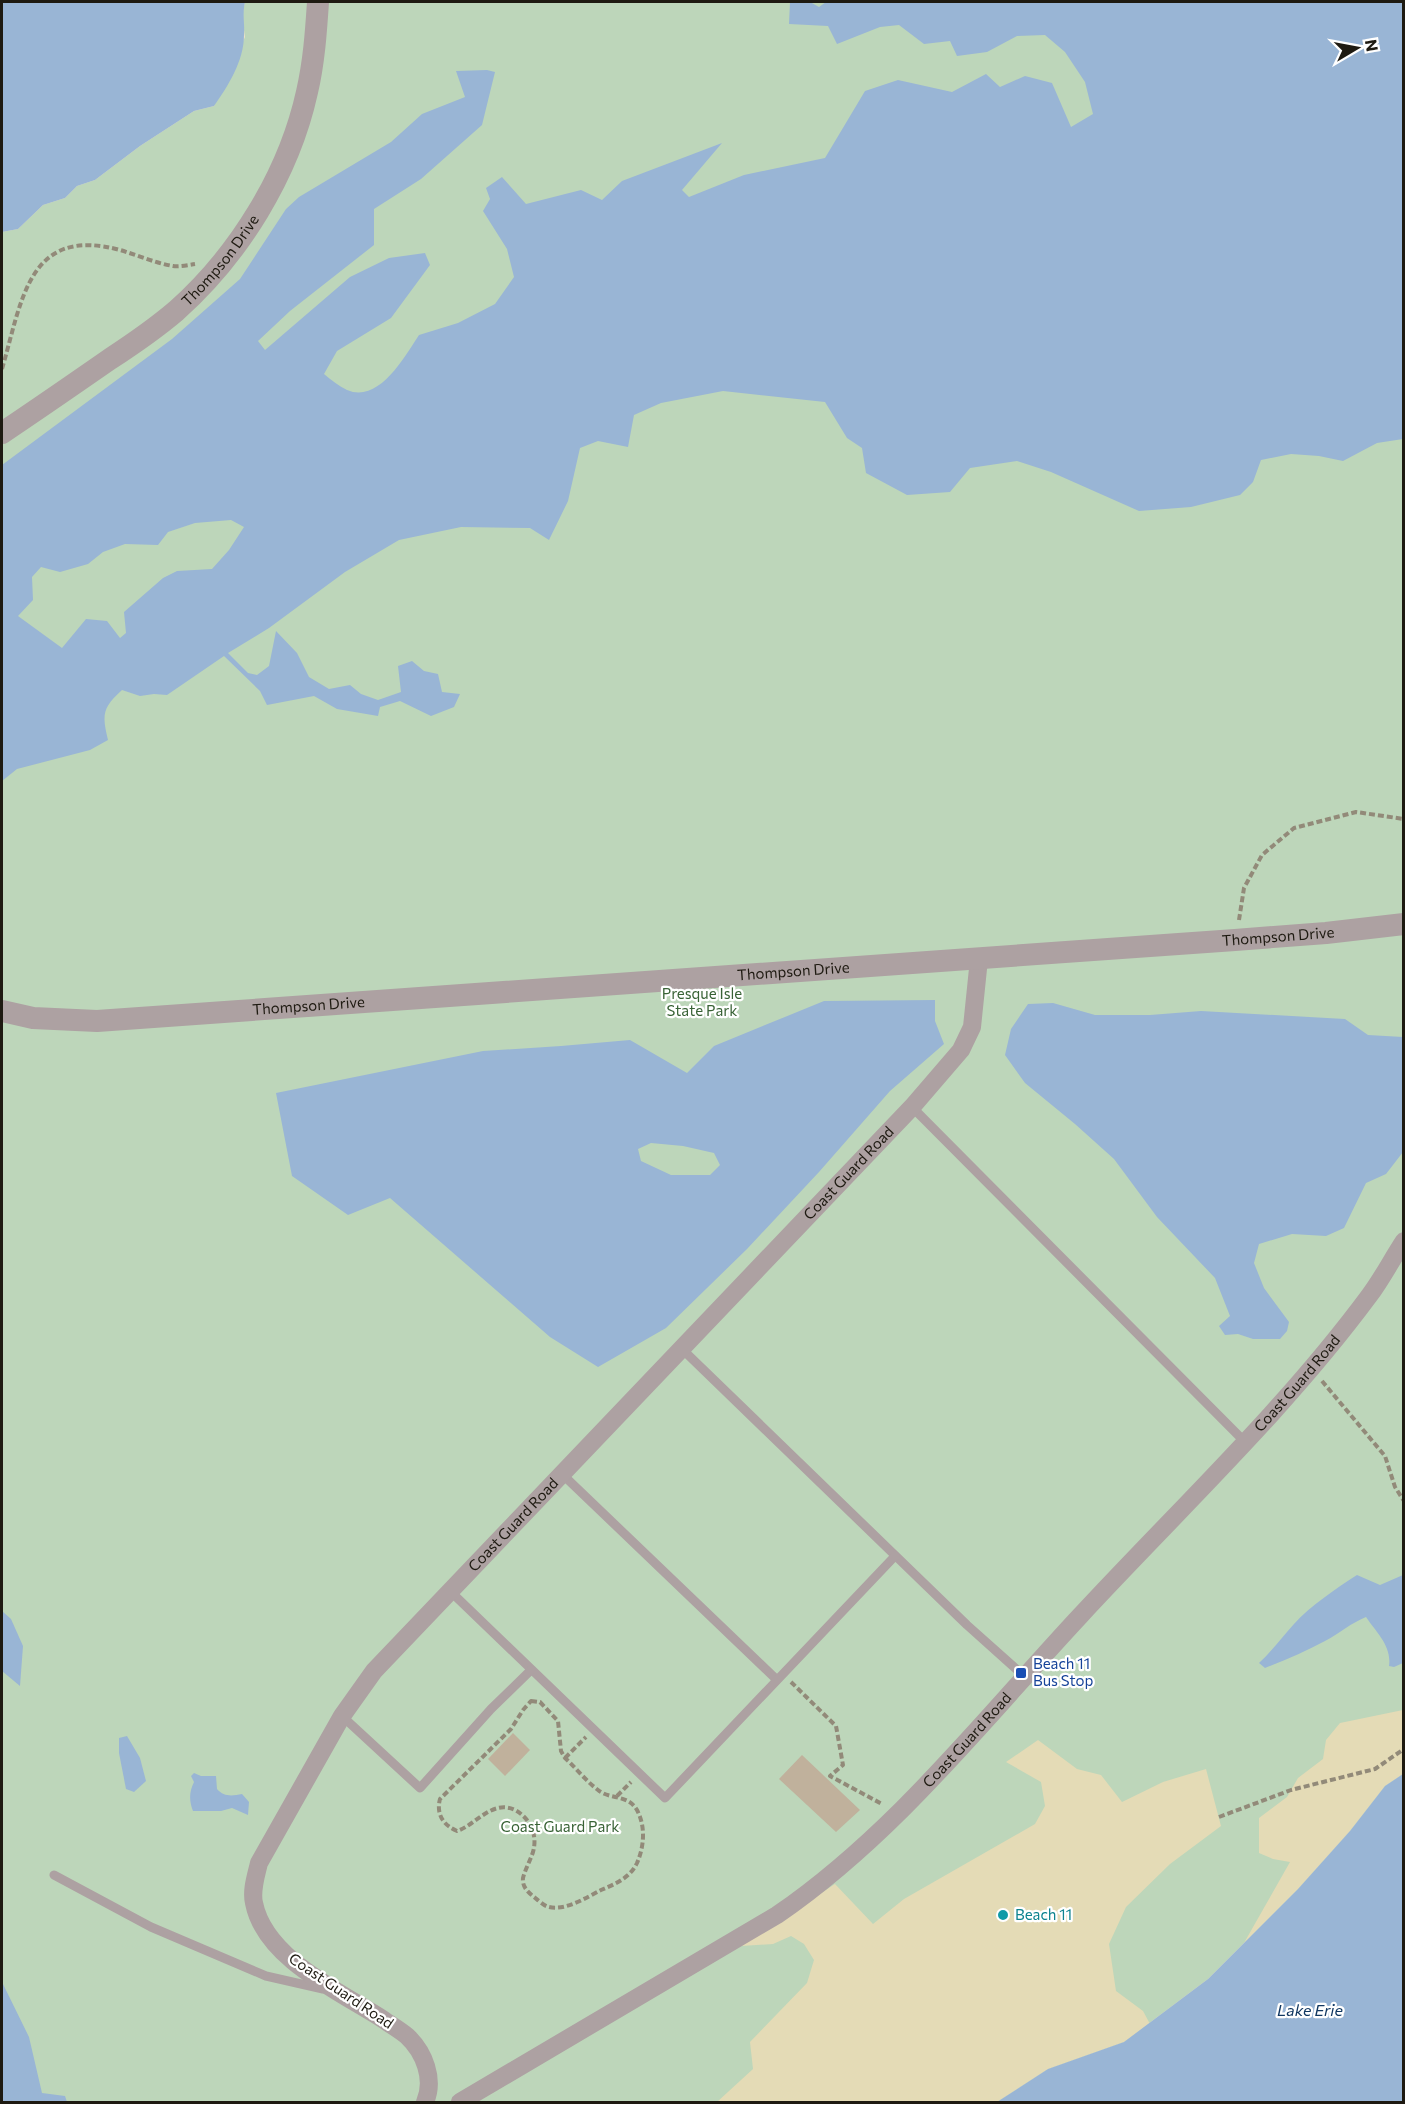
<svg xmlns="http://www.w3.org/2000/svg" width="1405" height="2104" viewBox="0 0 1405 2104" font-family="Commissioner,sans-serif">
	<rect width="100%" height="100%" fill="#eee3cb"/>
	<!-- green -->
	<path fill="#bdd6ba" d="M 245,2 L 1403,2 L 1403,1774 L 1385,1786 L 1350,1831 L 1298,1889 L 1208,1979 L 1124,2042 L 1048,2069 L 997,2102 L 2,2102 L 2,232 L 18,229 L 43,205 L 65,198 L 77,186 L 95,180 L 140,146 L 194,111 L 214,106 L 245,37 L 242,16 Z"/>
	<!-- sand -->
	<g fill="#e4dbb6">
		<path d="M 1403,1710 L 1403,1774 L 1385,1786 L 1350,1831 L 1298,1889 L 1244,1943 L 1290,1862 L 1273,1859 L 1259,1853 L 1259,1818 L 1287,1797 L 1298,1778 L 1323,1759 L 1326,1740 L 1340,1723 Z"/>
		<path d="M 1038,1740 L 1077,1769 L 1101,1775 L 1122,1802 L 1163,1782 L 1206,1769 L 1221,1826 L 1170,1864 L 1126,1907 L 1109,1944 L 1116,1991 L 1143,2011 L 1150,2024 L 1124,2042 L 1048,2069 L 997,2102 L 717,2102 L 753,2069 L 750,2042 L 807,1983 L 814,1960 L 804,1944 L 791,1936 L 773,1944 L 741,1946 L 835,1884 L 873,1924 L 904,1899 L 1035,1824 L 1045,1806 L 1041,1782 L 1006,1762 Z"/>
	</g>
	<!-- water -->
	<g fill="#99b5d5" fill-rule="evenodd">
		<path d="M 2,2 L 245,2 C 242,15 245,23 244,35 C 244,61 228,86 214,106 L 194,111 L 140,146 L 95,180 L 77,186 L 65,198 L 43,205 L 18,229 L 2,232 Z"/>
		<path d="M 790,2 L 810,2 L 819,7 L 826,2 L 1403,2 L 1403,439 L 1377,443 L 1343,461 L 1319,456 L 1291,454 L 1261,460 L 1253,482 L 1240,495 L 1191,507 L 1139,511 L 1051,472 L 1017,461 L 970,468 L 950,492 L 907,495 L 866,473 L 862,448 L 847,438 L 825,402 L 723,391 L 661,403 L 634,415 L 628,447 L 598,441 L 580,448 L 568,501 L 549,540 L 530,528 L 461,527 L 399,540 L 345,572 L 269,628 L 228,653 L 248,673 L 257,675 L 269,666 L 276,631 L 297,653 L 309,677 L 329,689 L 350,685 L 361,694 L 378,700 L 401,692 L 398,666 L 412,661 L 424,671 L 438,674 L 442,692 L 460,694 L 454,707 L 431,716 L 400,701 L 380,707 L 378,716 L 337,709 L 314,696 L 267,705 L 260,691 L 224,656 L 167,695 L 154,694 L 140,696 L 122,690 C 102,708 102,715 108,740 L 90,750 L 17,769 L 2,781 L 2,465 L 172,339 L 240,279 L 286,209 L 299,197 L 391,142 L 422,114 L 465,97 L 456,71 L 487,70 L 495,72 L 482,125 L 421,179 L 374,209 L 374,245 L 290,311 L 258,341 L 265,350 L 350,277 L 389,258 L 425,253 L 430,265 L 391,318 L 337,351 L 324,374 C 331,380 339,386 347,390 C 379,404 405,356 419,335 L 458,323 L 495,304 L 514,277 L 507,249 L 483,211 L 490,199 L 486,188 L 502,177 L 526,204 L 581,190 L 602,200 L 622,181 L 722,143 L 682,190 L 689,197 L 744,175 L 825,158 L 865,91 L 898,80 L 952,92 L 986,74 L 1000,87 L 1025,76 L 1052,83 L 1071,127 L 1093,114 L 1085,82 L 1065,52 L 1045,35 L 1017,36 L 987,52 L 957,56 L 950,41 L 924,44 L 899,25 L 880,27 L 837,44 L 828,26 L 789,24 ZM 231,520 L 244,527 L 229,550 L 212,569 L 177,571 L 163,578 L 124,612 L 126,633 L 120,638 L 107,621 L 86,619 L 62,648 L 18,616 L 33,600 L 32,577 L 41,567 L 60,572 L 88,564 L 103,552 L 125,544 L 158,545 L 168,532 L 195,523 Z"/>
		<path d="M 935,1000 L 935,1021 L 944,1044 L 890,1091 L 819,1172 L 747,1249 L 666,1328 L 598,1367 L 550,1337 L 390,1198 L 348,1215 L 292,1176 L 276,1093 L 483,1051 L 561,1046 L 630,1040 L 687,1073 L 714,1046 L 824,1001 ZM 651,1143 L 683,1146 L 714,1153 L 720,1165 L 710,1175 L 671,1175 L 641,1161 L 638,1149 Z"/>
		<path d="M 1053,1003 L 1095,1015 L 1150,1015 L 1201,1011 L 1345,1019 L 1368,1035 L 1403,1037 L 1403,1152 L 1386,1174 L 1366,1183 L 1344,1228 L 1326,1236 L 1292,1234 L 1259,1244 L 1254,1263 L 1264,1288 L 1289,1322 L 1287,1331 L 1280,1339 L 1253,1339 L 1238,1334 L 1225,1335 L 1219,1326 L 1230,1316 L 1215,1278 L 1157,1217 L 1114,1159 L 1075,1124 L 1025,1083 L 1005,1055 L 1011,1029 L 1028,1004 Z"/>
		<path d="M 1357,1575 L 1380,1585 L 1403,1575 L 1403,1663 L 1394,1667 L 1389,1666 C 1392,1646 1376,1632 1366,1617 C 1351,1623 1340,1633 1325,1641 C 1306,1651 1286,1660 1265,1668 L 1259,1663 C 1272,1651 1282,1637 1294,1624 C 1310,1606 1337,1588 1357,1575 Z"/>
		<path d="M 2,1611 L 11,1619 L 23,1646 L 20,1686 L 2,1671 Z"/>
		<path d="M 127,1736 L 140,1758 L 146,1781 L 134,1792 L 126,1789 L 119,1753 L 119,1738 Z"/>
		<path d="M 194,1773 L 201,1776 L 216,1776 L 217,1789 C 224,1797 232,1796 242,1794 L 249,1802 L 248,1815 L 232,1808 L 221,1811 L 193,1811 C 189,1801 189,1792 194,1782 L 191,1776 Z"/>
		<path d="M 1403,1774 L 1403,2102 L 997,2102 L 1048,2069 L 1124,2042 L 1208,1979 L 1298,1889 L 1350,1831 L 1385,1786 Z"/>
		<path d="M 2,1982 L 29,2037 L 42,2093 L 65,2096 L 67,2102 L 2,2102 Z"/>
	</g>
	<!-- building -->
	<g fill="#c0b19c">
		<path d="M 513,1733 L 530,1750 L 505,1776 L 488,1759 Z"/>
		<path d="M 802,1755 L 860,1810 L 836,1832 L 779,1779 Z"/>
	</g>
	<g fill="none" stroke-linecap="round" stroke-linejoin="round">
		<!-- path -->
		<g stroke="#928a79" stroke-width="4" stroke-dasharray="6 3" stroke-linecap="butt">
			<path d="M 2,369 C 22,301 28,225 120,250 C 137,255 155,263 173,266 C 179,267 188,265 195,264"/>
			<path d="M 1239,920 L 1244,888 L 1262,855 L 1294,828 L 1356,812 L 1404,819"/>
			<path d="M 1322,1381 L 1385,1456 L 1395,1487 L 1404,1501"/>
			<path d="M 791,1682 L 836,1726 L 843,1765 L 830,1776 L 882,1804"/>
			<path d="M 531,1701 L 540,1702 L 558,1721 L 561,1751 L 565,1758 C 576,1768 586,1781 598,1790 C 610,1800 628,1794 637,1810 C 646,1827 644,1847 637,1863 C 630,1878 615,1884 601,1890 C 587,1897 566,1911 549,1907 C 544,1906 538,1900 534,1897 C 528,1892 522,1887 523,1878 C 525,1870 530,1861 533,1852 C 538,1835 530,1818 515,1810 C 492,1799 476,1825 457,1831 C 443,1825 436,1814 440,1799 L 511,1729 L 523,1710 Z"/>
			<path d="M 565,1758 L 586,1737"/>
			<path d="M 617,1796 L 631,1782"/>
			<path d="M 1219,1817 L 1291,1790 L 1375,1769 L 1404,1749"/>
		</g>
		<!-- service -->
		<g stroke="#ada1a2" stroke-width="9">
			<path d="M 912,1107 L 1246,1443"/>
			<path d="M 681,1348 L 967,1625 L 1024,1676"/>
			<path d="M 561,1473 L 776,1679"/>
			<path d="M 449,1590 L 665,1798 L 895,1556"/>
			<path d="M 342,1716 L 420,1788 L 491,1709 L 531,1670"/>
			<path d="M 54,1875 L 151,1927 L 266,1976 L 323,1989"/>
		</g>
		<!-- minor -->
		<g stroke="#ada1a2" stroke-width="18">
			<path id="s1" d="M 425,2102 C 435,2079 424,2052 407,2036 C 400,2030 391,2025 384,2020 C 341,1992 265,1959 254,1903 C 251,1890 256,1876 259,1863 L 342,1716 L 374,1671 L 912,1107 L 961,1050 L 972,1027 L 979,959"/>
			<path id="s2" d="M 460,2102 L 777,1915 C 894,1835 984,1719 1080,1616 C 1178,1510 1283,1412 1369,1296 C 1382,1279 1392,1259 1404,1241"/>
		</g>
		<!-- tertiary -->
		<g stroke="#ada1a2" stroke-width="22">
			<path id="s3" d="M 2,433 C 38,409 74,384 110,359 C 133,344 156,328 176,311 C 239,255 289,174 307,92 C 314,62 316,32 318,2"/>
			<path id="s4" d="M 2,1011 L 33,1018 L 97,1021 L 1235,940 L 1326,933 L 1404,924"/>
		</g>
	</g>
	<!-- markers -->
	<rect fill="#1a4fb4" stroke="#fff" stroke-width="2" x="1015" y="1667" width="12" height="12" rx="3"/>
	<circle fill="#0f9aa8" stroke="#fff" stroke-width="2" cx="1003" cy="1915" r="6"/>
	<g text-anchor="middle" stroke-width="4.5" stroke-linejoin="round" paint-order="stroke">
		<!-- street labels -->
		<g font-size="15" fill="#1e1a11" stroke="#fff">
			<text dy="5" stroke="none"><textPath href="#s3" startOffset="280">Thompson Drive</textPath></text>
			<text dy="5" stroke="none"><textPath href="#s4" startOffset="1280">Thompson Drive</textPath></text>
			<text dy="5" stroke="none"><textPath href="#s4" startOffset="794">Thompson Drive</textPath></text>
			<text dy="5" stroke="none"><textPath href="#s4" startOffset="308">Thompson Drive</textPath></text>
			<text dy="5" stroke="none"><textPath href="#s1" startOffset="1233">Coast Guard Road</textPath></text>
			<text dy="5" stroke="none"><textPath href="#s2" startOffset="1113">Coast Guard Road</textPath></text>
			<text dy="5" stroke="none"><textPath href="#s1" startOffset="747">Coast Guard Road</textPath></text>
			<text dy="5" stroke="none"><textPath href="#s2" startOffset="627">Coast Guard Road</textPath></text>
			<text transform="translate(341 1991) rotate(34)" y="5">Coast Guard Road</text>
		</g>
		<!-- park labels -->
		<g font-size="15" fill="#386235" stroke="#fff">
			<text x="702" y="999">Presque Isle<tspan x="702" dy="17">State Park</tspan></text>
			<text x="560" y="1832">Coast Guard Park</text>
		</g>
		<!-- transit labels -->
		<g font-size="15" fill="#164399" stroke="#fff" text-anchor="start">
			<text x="1033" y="1669">Beach 11<tspan x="1033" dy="17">Bus Stop</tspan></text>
		</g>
		<!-- culture labels -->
		<g font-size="15" fill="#0d838f" stroke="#fff" text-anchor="start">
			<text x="1015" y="1920">Beach 11</text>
		</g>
		<!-- water labels -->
		<g font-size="16" font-style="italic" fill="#103761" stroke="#fff">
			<text x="1310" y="2016">Lake Erie</text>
		</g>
	</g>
	<!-- border -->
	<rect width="1405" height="2104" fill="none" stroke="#1e1a11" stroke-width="6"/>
	<!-- north arrow -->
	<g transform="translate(1357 48) rotate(80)" stroke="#ffffff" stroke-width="4.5" paint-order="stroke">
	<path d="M0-4.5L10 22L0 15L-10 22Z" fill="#1e1a11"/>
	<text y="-9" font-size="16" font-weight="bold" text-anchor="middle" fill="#1e1a11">N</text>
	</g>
</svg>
